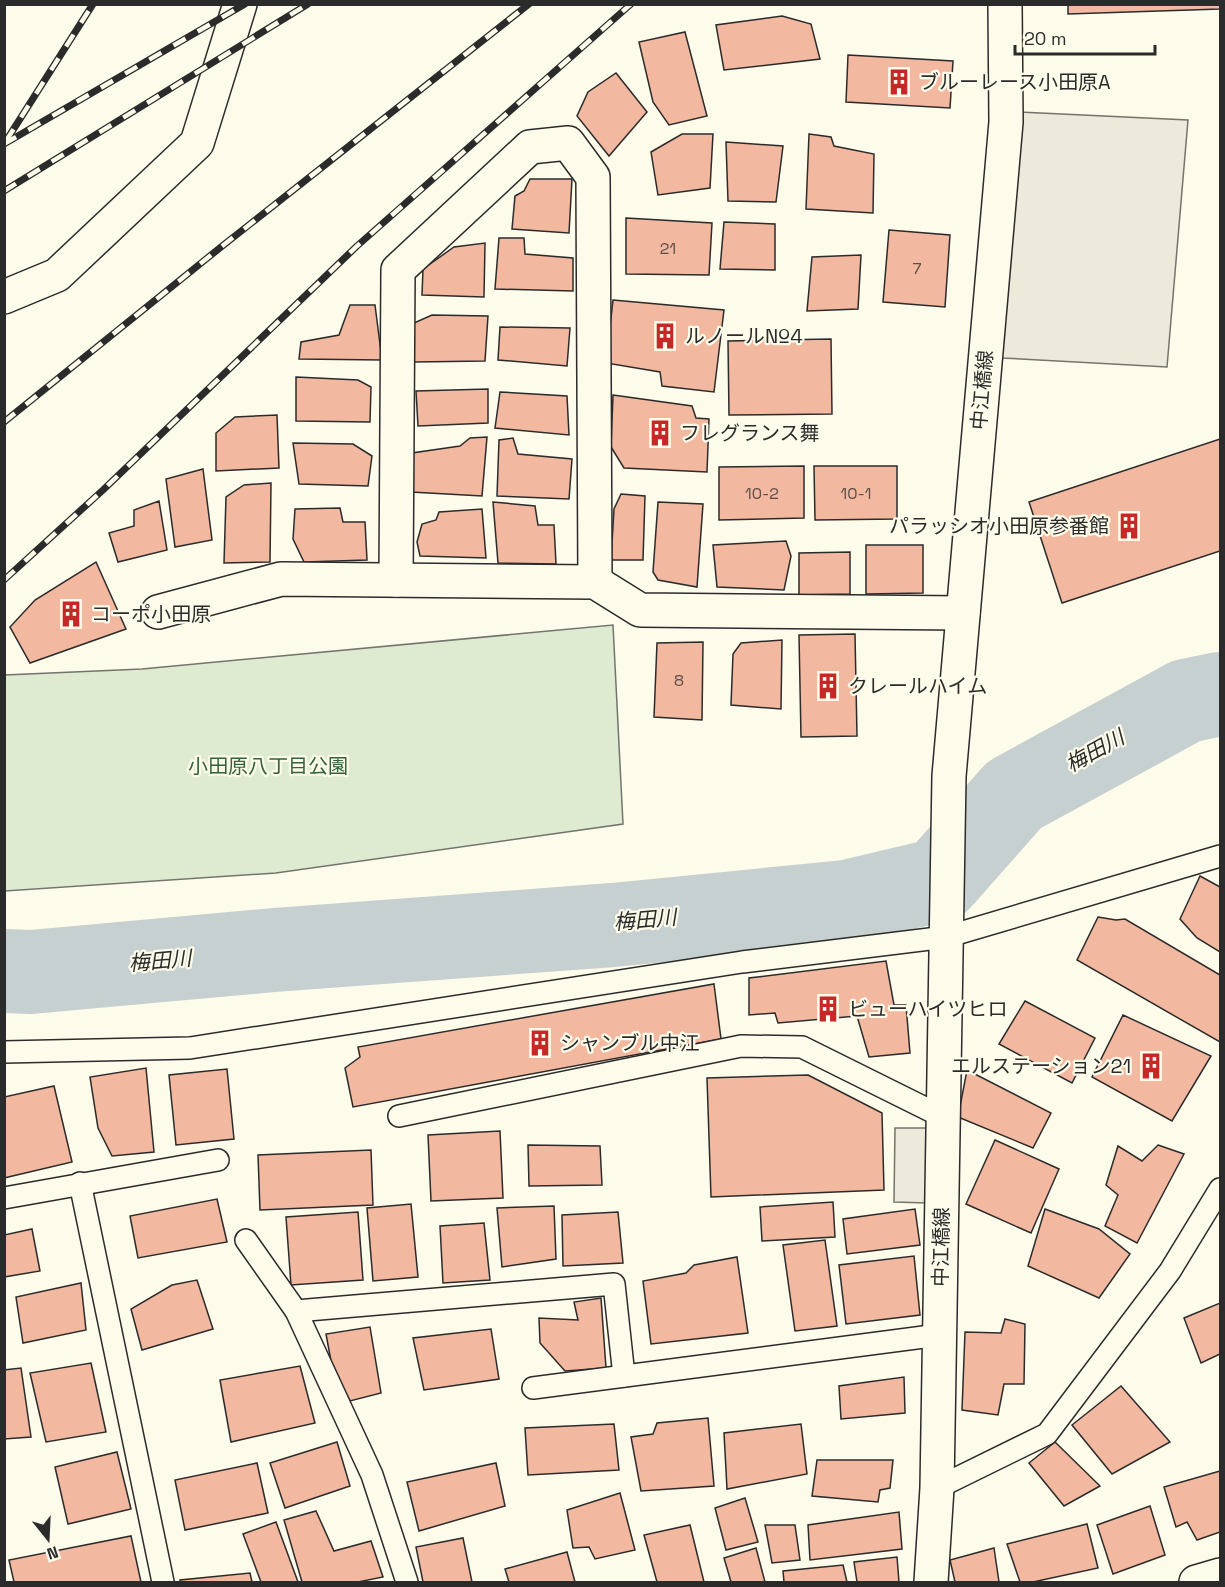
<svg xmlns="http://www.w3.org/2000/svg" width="1225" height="1587" viewBox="0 0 1225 1587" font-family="'Space Grotesk','Noto Sans JP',sans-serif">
	<rect width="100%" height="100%" fill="#fdfbea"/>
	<!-- green -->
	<path fill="#deebd1" stroke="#74746e" stroke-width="1.5" d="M 613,625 L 623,824 L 276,873 L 5,891 L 5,675 L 142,669 Z"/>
	<!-- parking -->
	<g fill="#eceadb" stroke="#74746e" stroke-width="1.5">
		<path d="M 1019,112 L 1188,120 L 1167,367 L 1002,358 Z"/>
		<path d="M 895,1128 L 928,1128 L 927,1203 L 894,1202 Z"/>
	</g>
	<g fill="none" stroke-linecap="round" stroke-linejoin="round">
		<!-- river -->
		<path stroke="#c7d0d0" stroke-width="84" d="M 4,971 L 31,972 L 274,950 L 613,925 L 846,902 L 939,880 L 1014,795 L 1186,701 L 1220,694"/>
	</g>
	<!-- building -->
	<g fill="#f2b8a0" stroke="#2b2b2b" stroke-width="1.5">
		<path d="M 1068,4 L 1220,4 L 1220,9 L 1068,14 Z"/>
		<path d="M 782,16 L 811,24 L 820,59 L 724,70 L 716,25 Z"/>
		<path d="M 685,32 L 707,116 L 669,125 L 653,102 L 639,42 Z"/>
		<path d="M 848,55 L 953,61 L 950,108 L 846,102 Z"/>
		<path d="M 616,73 L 647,112 L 609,156 L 577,116 L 588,92 Z"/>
		<path d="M 682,134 L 713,134 L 710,188 L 658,195 L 651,152 Z"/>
		<path d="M 809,134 L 831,137 L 834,146 L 874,154 L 873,213 L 806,209 Z"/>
		<path d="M 726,142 L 783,146 L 776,202 L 728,201 Z"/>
		<path d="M 530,179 L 572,179 L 569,233 L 512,229 L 515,196 L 524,191 Z"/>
		<path d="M 626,218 L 712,223 L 709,275 L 626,274 Z"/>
		<path d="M 724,222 L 775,224 L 775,270 L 720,269 Z"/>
		<path d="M 889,230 L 950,235 L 945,307 L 883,302 Z"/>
		<path d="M 499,238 L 524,238 L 525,254 L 573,258 L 573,291 L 495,289 Z"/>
		<path d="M 485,243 L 484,297 L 422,295 L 423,269 L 454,247 Z"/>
		<path d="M 861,255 L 858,309 L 807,311 L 812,257 Z"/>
		<path d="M 613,300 L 724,310 L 714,392 L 662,386 L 660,372 L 606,363 Z"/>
		<path d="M 350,305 L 375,305 L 382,360 L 299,359 L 301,342 L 339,335 Z"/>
		<path d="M 432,315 L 488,316 L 485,361 L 414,362 L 414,323 Z"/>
		<path d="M 500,327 L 570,328 L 567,366 L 498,360 Z"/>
		<path d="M 831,339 L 832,414 L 729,415 L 728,341 Z"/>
		<path d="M 296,377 L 358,380 L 371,387 L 370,422 L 296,421 Z"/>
		<path d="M 488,389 L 488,423 L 418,426 L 416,391 Z"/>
		<path d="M 500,392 L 567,396 L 569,435 L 495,428 Z"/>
		<path d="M 613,395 L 692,406 L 696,418 L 709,419 L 707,472 L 624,468 L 611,447 Z"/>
		<path d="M 277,415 L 279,468 L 216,471 L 216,433 L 235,417 Z"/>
		<path d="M 487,437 L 482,496 L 411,492 L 412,453 L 460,446 L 470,438 Z"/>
		<path d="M 513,438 L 518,454 L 572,459 L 569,499 L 497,496 L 499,440 Z"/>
		<path d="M 1220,439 L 1220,551 L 1062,603 L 1029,502 Z"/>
		<path d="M 293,443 L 353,444 L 372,456 L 368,486 L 299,484 Z"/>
		<path d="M 804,466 L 804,518 L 719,520 L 719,467 Z"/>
		<path d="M 814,466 L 897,466 L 897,519 L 815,520 Z"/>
		<path d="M 203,469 L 212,540 L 175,547 L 166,479 Z"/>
		<path d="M 271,483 L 270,562 L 224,563 L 226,497 L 244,485 Z"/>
		<path d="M 621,494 L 645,496 L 643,560 L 611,560 L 614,509 Z"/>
		<path d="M 159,501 L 167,550 L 118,562 L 109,533 L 134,526 L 134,510 Z"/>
		<path d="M 493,502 L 535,506 L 538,525 L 554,525 L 556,564 L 498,563 Z"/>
		<path d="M 658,502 L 703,504 L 697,587 L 658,580 L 653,572 Z"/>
		<path d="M 340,508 L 343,522 L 365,522 L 367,560 L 304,562 L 293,539 L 295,509 Z"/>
		<path d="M 482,509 L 486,558 L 420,556 L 417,542 L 422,524 L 436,520 L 439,512 Z"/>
		<path d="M 786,541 L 791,556 L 784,590 L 717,587 L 713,545 Z"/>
		<path d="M 866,545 L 923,545 L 923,593 L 866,594 Z"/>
		<path d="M 850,552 L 850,594 L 799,595 L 799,553 Z"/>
		<path d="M 96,562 L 126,629 L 30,663 L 10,627 L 35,600 Z"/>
		<path d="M 855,634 L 857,736 L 801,737 L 799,635 Z"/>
		<path d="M 782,640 L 781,709 L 731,705 L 733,654 L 741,643 Z"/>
		<path d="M 703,642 L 702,720 L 654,717 L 657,643 Z"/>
		<path d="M 1200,876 L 1220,887 L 1220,952 L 1197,938 L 1180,919 Z"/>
		<path d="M 1098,917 L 1116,920 L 1125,919 L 1220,975 L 1220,1042 L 1077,960 Z"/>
		<path d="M 886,961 L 894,1005 L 906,1005 L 910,1053 L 869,1057 L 857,1016 L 778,1023 L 775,1013 L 749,1015 L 749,978 Z"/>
		<path d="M 714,984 L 721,1039 L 353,1107 L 345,1068 L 360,1057 L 358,1047 Z"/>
		<path d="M 1025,1001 L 1095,1038 L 1072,1083 L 999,1044 Z"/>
		<path d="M 1123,1015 L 1211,1056 L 1172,1121 L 1092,1077 Z"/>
		<path d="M 146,1068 L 154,1152 L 112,1156 L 98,1128 L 90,1077 Z"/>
		<path d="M 227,1069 L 234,1139 L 176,1145 L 169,1075 Z"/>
		<path d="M 967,1070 L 1051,1113 L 1033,1148 L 958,1117 Z"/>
		<path d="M 808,1075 L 882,1113 L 884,1190 L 711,1197 L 707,1078 Z"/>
		<path d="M 54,1086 L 72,1162 L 4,1178 L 4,1097 Z"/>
		<path d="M 500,1131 L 503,1198 L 431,1201 L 428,1135 Z"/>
		<path d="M 995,1140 L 1059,1169 L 1031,1233 L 966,1204 Z"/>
		<path d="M 528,1145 L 600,1146 L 602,1185 L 529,1186 Z"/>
		<path d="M 1158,1145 L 1184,1154 L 1137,1243 L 1105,1226 L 1118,1195 L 1106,1185 L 1118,1146 L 1142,1161 Z"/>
		<path d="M 371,1150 L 373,1205 L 260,1210 L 258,1155 Z"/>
		<path d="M 217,1199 L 227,1242 L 138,1258 L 130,1216 Z"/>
		<path d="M 833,1202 L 835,1237 L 762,1241 L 760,1207 Z"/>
		<path d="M 411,1204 L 418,1277 L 373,1281 L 367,1208 Z"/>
		<path d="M 554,1206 L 556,1259 L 502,1267 L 497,1208 Z"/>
		<path d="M 915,1209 L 920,1245 L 847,1254 L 843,1219 Z"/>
		<path d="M 1045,1209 L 1099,1229 L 1130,1254 L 1099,1298 L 1028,1266 Z"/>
		<path d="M 358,1212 L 363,1280 L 291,1285 L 286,1217 Z"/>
		<path d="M 618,1212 L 623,1263 L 563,1266 L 562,1215 Z"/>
		<path d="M 484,1223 L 490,1280 L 443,1283 L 440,1226 Z"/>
		<path d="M 32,1229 L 40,1271 L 4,1277 L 4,1235 Z"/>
		<path d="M 825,1240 L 837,1326 L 795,1331 L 783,1245 Z"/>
		<path d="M 914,1256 L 920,1315 L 846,1324 L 839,1265 Z"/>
		<path d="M 737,1257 L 748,1333 L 651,1344 L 643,1281 L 686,1273 L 694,1265 Z"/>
		<path d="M 197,1280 L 213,1329 L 142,1350 L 131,1309 L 172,1285 Z"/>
		<path d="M 81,1283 L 86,1330 L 23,1343 L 16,1297 Z"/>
		<path d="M 601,1298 L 606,1368 L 565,1371 L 540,1343 L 539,1318 L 578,1320 L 574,1302 Z"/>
		<path d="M 1220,1303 L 1220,1354 L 1201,1363 L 1184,1318 Z"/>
		<path d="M 1005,1319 L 1025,1324 L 1024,1384 L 1004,1384 L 998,1415 L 962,1410 L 965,1332 L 1001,1333 Z"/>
		<path d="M 370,1327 L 381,1393 L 350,1401 L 333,1372 L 326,1334 Z"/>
		<path d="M 491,1329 L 499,1379 L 424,1390 L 413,1338 Z"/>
		<path d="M 91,1363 L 106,1432 L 46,1442 L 30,1373 Z"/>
		<path d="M 300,1366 L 315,1423 L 231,1442 L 220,1380 Z"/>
		<path d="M 21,1368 L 31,1437 L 4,1439 L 4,1370 Z"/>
		<path d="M 904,1377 L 905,1413 L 841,1419 L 839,1386 Z"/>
		<path d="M 1121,1386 L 1170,1442 L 1112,1474 L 1072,1425 Z"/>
		<path d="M 708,1418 L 714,1486 L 641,1491 L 631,1437 L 653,1434 L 657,1423 Z"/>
		<path d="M 614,1424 L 619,1470 L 528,1475 L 525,1428 Z"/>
		<path d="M 801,1424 L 807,1474 L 727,1489 L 724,1433 Z"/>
		<path d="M 337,1442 L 350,1486 L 285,1508 L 270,1463 Z"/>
		<path d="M 1055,1442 L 1100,1486 L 1064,1506 L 1029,1463 Z"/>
		<path d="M 117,1452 L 131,1509 L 68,1524 L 55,1467 Z"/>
		<path d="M 817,1460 L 893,1460 L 890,1488 L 880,1490 L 878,1502 L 812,1496 Z"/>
		<path d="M 257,1463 L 268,1513 L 185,1530 L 175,1480 Z"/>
		<path d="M 496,1463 L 505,1506 L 419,1531 L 407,1482 Z"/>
		<path d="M 1220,1471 L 1220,1532 L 1197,1540 L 1187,1522 L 1176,1527 L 1164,1487 Z"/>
		<path d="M 620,1493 L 635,1550 L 595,1559 L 589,1547 L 573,1548 L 567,1510 Z"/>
		<path d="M 745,1498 L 758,1542 L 726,1550 L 715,1508 Z"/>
		<path d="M 1150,1506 L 1165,1555 L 1113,1574 L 1097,1525 Z"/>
		<path d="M 316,1511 L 334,1551 L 371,1541 L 383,1577 L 358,1582 L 302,1582 L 284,1520 Z"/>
		<path d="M 899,1512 L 902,1549 L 810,1560 L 808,1525 Z"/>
		<path d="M 276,1522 L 298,1582 L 261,1582 L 243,1534 Z"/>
		<path d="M 1087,1524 L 1098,1568 L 1033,1582 L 1020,1582 L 1007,1544 Z"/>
		<path d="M 690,1525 L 704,1582 L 657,1582 L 644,1535 Z"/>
		<path d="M 765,1525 L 795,1525 L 800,1560 L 772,1563 Z"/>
		<path d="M 131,1536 L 141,1582 L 14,1582 L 9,1560 Z"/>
		<path d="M 463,1538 L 472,1582 L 423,1582 L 416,1547 Z"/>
		<path d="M 756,1548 L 765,1582 L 731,1582 L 724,1558 Z"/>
		<path d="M 994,1548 L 999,1582 L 955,1582 L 950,1560 Z"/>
		<path d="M 567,1552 L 575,1582 L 509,1582 L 505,1569 Z"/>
		<path d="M 897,1557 L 899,1582 L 857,1582 L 854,1562 Z"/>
		<path d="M 843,1565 L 847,1582 L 784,1582 L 783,1571 Z"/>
		<path d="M 250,1573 L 252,1582 L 180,1582 L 180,1580 Z"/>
	</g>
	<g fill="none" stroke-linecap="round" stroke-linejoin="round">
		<!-- service casing -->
		<g stroke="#2b2b2b" stroke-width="24">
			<g id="service">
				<path d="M 4,1052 L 190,1048 L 742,962 L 946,937 L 1220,856"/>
				<path d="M 399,1116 L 741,1046 L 802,1047 L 943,1117"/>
				<path d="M 80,1183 L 163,1582"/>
				<path d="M 4,1198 L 218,1160"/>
				<path d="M 246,1240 L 296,1311 L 372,1475 L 407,1582"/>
				<path d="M 296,1311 L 614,1284 L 624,1376"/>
				<path d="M 533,1388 L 939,1335"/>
				<path d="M 937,1488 L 1047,1434 L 1170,1271 L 1220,1189"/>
			</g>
		</g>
		<!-- minor casing -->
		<g stroke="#2b2b2b" stroke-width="36">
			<g id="minor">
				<path d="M 4,297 L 57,275 L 197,143 L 240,4"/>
				<path d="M 396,580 L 398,270 L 530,147 L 568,143 L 593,177 L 595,582"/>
				<path d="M 158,612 L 281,579 L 595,582 L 640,610 L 963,613"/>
				<path d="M 931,1582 L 937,1488 L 949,776 L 1006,122 L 1005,4"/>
				<path d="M 1196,1582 L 1220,1575"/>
			</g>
		</g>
		<!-- service -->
		<use href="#service" stroke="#fdfbea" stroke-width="21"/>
		<!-- minor -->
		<use href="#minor" stroke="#fdfbea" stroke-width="33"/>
		<!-- rail casing -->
		<g stroke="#2b2b2b" stroke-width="7">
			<g id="rail">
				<path d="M 6,141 L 93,4"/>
				<path d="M 4,144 L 245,4"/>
				<path d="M 4,191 L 308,4"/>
				<path d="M 4,422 L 221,247 L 529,4"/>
				<path d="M 4,580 L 103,490 L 357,246 L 631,4"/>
			</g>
		</g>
		<!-- rail -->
		<use href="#rail" stroke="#fdfbea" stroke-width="4.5" stroke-dasharray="14" stroke-linecap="butt"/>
	</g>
	<!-- icons -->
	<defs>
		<g id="building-bare" transform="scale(2.07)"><path d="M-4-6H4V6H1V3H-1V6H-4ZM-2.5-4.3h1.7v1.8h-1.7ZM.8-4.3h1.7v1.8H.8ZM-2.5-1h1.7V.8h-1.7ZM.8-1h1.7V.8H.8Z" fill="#c62828" stroke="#fdfbea" stroke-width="2.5" paint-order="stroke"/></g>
	</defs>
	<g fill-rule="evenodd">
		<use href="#building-bare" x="899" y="82"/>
		<use href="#building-bare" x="665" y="336"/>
		<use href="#building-bare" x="660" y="433"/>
		<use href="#building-bare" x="1129" y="526"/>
		<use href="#building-bare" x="71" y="614"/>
		<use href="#building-bare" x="828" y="686"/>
		<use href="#building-bare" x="828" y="1009"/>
		<use href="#building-bare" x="540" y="1043"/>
		<use href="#building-bare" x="1151" y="1066"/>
	</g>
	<g text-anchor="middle" stroke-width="4.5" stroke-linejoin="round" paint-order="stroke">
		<!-- number labels -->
		<g font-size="16" fill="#5d4e48">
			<text x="668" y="254">21</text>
			<text x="917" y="274">7</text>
			<text x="762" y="499">10-2</text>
			<text x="856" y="499">10-1</text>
			<text x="679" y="686">8</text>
		</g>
		<!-- poi labels -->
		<g font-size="20" fill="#2b2b2b" stroke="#fdfbea" text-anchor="start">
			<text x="919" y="89">ブルーレース小田原A</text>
			<text x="685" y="343">ルノール№4</text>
			<text x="680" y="440">フレグランス舞</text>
			<text x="1109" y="533" text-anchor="end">パラッシオ小田原参番館</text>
			<text x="91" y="621">コーポ小田原</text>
			<text x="848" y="693">クレールハイム</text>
			<text x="848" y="1016">ビューハイツヒロ</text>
			<text x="560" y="1050">シャンブル中江</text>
			<text x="1131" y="1073" text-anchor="end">エルステーション21</text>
		</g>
		<!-- street labels -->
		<g font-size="20" fill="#2b2b2b" stroke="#fdfbea">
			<text transform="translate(982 390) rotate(-85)" y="7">中江橋線</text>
			<text transform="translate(941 1247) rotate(-89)" y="7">中江橋線</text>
		</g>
		<!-- park labels -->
		<g font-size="20" fill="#34623c" stroke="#fdfbea">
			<text x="268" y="773">小田原八丁目公園</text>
		</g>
		<!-- water labels -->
		<g font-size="21" font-style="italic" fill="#2b2b2b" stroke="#fdfbea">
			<text transform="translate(1095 751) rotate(-29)" y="7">梅田川</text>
			<text transform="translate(645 920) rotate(-5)" y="7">梅田川</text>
			<text transform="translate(160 961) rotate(-5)" y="7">梅田川</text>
		</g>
	</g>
	<!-- border -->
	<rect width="1225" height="1587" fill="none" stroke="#2b2b2b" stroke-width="12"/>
	<!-- north arrow -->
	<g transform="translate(48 1539) rotate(162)" stroke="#fdfbea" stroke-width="4.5" paint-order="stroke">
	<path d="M0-4.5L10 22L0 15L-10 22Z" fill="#2b2b2b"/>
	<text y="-9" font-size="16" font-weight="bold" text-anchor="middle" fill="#2b2b2b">N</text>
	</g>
	<!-- scale -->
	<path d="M1015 45v9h140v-9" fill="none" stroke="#2b2b2b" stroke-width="3"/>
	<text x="1024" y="45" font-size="18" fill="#2b2b2b" stroke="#fdfbea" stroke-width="4.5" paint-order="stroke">20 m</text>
</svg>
